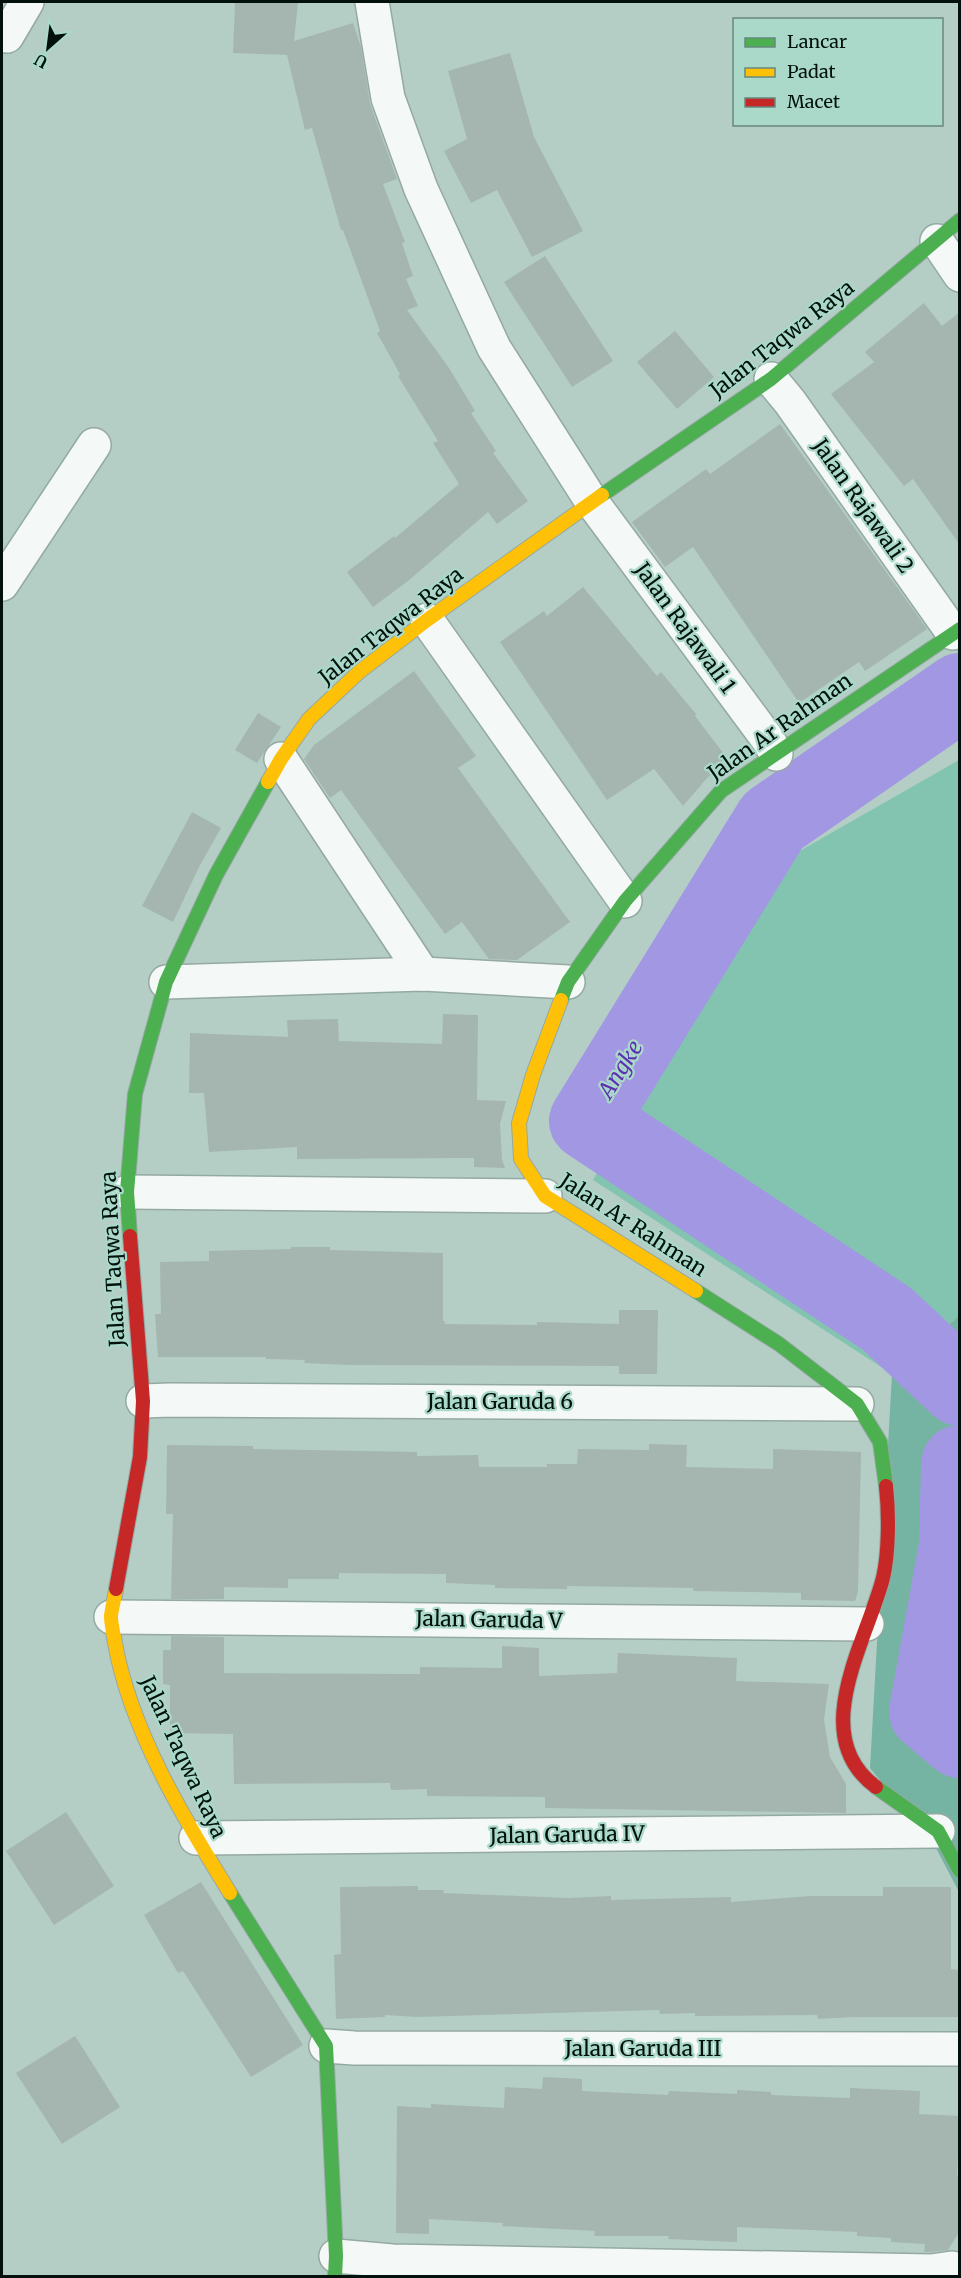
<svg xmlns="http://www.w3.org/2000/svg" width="961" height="2278" viewBox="0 0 961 2278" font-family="Merriweather,serif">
	<rect width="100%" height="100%" fill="#b4cec6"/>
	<!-- green -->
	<path fill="#83c4b1" d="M 959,760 L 959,1316 L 892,1374 L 593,1180 L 768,869 Z"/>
	<!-- forest -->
	<path fill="#75b4a3" d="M 959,1316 L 959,1892 L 936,1848 L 870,1768 L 892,1374 Z"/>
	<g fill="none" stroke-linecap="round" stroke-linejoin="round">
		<!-- river -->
		<g stroke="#a297e3" stroke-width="78">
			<path d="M 960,692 L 773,821 L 588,1121 L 887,1319 L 960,1387"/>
			<path d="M 960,1464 L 958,1546 L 928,1712 L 960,1739"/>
		</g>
	</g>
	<!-- building -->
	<g fill="#a4b6af">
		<path d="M 235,2 L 298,2 L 294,41 L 353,23 L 361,47 L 370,104 L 397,179 L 383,184 L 405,242 L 402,243 L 413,276 L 406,279 L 418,306 L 407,310 L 449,368 L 475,411 L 471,413 L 496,451 L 493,453 L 528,501 L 497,524 L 488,512 L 408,581 L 373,607 L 347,572 L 394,536 L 395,538 L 459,484 L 433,443 L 438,441 L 398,376 L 400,374 L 377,333 L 380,331 L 343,230 L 341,230 L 312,128 L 305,130 L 287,55 L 233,53 Z"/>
		<path d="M 510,53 L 534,137 L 583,231 L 532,257 L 497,190 L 471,203 L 444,151 L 467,139 L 448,71 Z"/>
		<path d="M 545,256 L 613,361 L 572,387 L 504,282 Z"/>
		<path d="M 924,303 L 942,326 L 960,312 L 960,545 L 913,479 L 904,486 L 831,394 L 874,362 L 865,352 Z"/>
		<path d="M 675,331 L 714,377 L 677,409 L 637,362 Z"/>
		<path d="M 780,424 L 927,629 L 865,671 L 859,662 L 799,703 L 693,547 L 665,567 L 632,522 L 706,469 L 710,474 Z"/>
		<path d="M 583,587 L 657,676 L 661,672 L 696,714 L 695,716 L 730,762 L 707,778 L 683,806 L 654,769 L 607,800 L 500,642 L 544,611 L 547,616 Z"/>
		<path d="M 414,671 L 476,756 L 458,768 L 570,922 L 517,960 L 489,959 L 462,922 L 445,934 L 341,790 L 330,798 L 304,759 L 314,745 Z"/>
		<path d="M 258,713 L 281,727 L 257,763 L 235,750 Z"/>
		<path d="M 192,812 L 221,828 L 199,867 L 173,922 L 142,906 Z"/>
		<path d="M 443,1014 L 478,1015 L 477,1100 L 506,1101 L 500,1124 L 502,1160 L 505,1168 L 474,1167 L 474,1158 L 297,1159 L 297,1147 L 209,1152 L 204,1093 L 189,1093 L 190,1033 L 288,1037 L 287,1020 L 338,1019 L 339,1041 L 442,1044 Z"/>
		<path d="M 291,1247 L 330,1247 L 330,1250 L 443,1253 L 443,1321 L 445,1321 L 445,1324 L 537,1325 L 537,1322 L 619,1324 L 619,1310 L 658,1310 L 657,1374 L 619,1374 L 619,1366 L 350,1365 L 304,1363 L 305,1360 L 266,1359 L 266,1357 L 158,1357 L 155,1314 L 161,1314 L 160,1262 L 209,1261 L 209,1251 L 291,1249 Z"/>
		<path d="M 649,1444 L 687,1445 L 686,1467 L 773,1469 L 773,1449 L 861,1452 L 858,1592 L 855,1601 L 801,1600 L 801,1593 L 693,1591 L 693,1588 L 567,1586 L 567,1589 L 495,1588 L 495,1585 L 446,1583 L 446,1574 L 339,1573 L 339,1579 L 288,1579 L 288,1588 L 224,1587 L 224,1599 L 171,1599 L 173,1514 L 166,1514 L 167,1445 L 253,1446 L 253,1449 L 417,1452 L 417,1456 L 478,1455 L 479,1467 L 547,1467 L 547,1464 L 577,1464 L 578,1449 L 649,1450 Z"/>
		<path d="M 171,1636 L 224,1637 L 224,1673 L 420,1674 L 420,1667 L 502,1668 L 502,1646 L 539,1648 L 539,1676 L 617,1673 L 618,1653 L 737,1658 L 736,1681 L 829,1684 L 824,1720 L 830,1757 L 846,1784 L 846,1813 L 545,1808 L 545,1797 L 427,1796 L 427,1789 L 391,1790 L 390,1783 L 234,1784 L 233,1734 L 170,1733 L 170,1685 L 163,1684 L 163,1650 L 171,1650 Z"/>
		<path d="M 66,1812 L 114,1886 L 54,1925 L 6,1851 Z"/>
		<path d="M 201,1882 L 303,2045 L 251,2077 L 183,1971 L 178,1973 L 144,1915 Z"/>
		<path d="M 418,1886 L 418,1890 L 444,1890 L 443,1893 L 568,1898 L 611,1896 L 611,1900 L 731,1897 L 731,1902 L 810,1896 L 883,1896 L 883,1887 L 951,1887 L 951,1969 L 960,1970 L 960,2017 L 853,2017 L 818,2019 L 817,2015 L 695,2016 L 695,2013 L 660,2014 L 659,2010 L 417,2017 L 385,2015 L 385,2017 L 336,2019 L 334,1955 L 341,1954 L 340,1887 Z"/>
		<path d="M 75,2036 L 120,2107 L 62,2144 L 16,2073 Z"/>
		<path d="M 543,2077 L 582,2079 L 582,2091 L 668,2095 L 669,2091 L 737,2094 L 737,2090 L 771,2092 L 771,2095 L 850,2098 L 850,2088 L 920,2091 L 919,2114 L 960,2116 L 957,2176 L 960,2176 L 960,2231 L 948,2250 L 930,2252 L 924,2252 L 925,2244 L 891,2242 L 891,2238 L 857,2236 L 857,2232 L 737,2227 L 737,2242 L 668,2239 L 669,2236 L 594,2236 L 595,2231 L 502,2226 L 503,2223 L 429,2219 L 429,2234 L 396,2233 L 397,2106 L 431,2108 L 431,2104 L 504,2108 L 505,2087 L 542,2089 Z"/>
	</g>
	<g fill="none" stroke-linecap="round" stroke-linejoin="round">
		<!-- street casing -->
		<g stroke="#94a9a2" stroke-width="36">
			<g id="street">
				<path d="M 372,2 L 388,98 L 421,189 L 494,348 L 592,502 L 769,741 L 776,754"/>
				<path d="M 7,36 L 27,2"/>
				<path d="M 937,241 L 960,275"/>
				<path d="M 771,379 L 790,402 L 953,633"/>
				<path d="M 2,584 L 94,445"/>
				<path d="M 427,620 L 625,901"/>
				<path d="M 281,759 L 423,974"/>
				<path d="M 166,982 L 423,974 L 568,982"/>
				<path d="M 127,1192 L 545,1196"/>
				<path d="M 143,1401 L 170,1400 L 857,1404"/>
				<path d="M 111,1617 L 867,1624"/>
				<path d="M 196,1838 L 938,1831"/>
				<path d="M 326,2046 L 354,2048 L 960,2049"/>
				<path d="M 336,2256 L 392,2261 L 931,2271 L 952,2268"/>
			</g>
		</g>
		<!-- fast casing -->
		<g stroke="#94a9a2" stroke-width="16">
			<g id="fast">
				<path d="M 602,495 L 771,379 L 960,220"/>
				<path d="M 561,1000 L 568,982 L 625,901 L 721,791 L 960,629"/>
				<path d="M 130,1236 L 127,1192 L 135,1094 L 166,982 L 216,875 L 268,782"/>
				<path d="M 696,1291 L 779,1344 L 857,1404 L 880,1442 L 886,1486"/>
				<path d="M 876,1787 L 938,1831 L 960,1871"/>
				<path d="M 230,1893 L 326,2046 L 336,2256 L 335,2276"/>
			</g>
		</g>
		<!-- slow casing -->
		<g stroke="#94a9a2" stroke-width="16">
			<g id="slow">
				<path d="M 268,782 L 281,759 L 309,719 L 359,672 L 427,620 L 602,495"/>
				<path d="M 561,1000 L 533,1075 L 519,1123 L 521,1159 L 545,1196 L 696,1291"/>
				<path d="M 116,1589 C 115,1597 112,1607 111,1616 C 111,1625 114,1635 115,1643 C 130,1729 184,1819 230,1893"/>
			</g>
		</g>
		<!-- jam casing -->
		<g stroke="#94a9a2" stroke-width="16">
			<g id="jam">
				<path d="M 116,1589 L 140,1457 L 143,1401 L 130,1236"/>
				<path d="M 876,1787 C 806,1736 867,1641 883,1578 C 889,1552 889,1513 886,1486"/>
			</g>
		</g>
		<!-- street -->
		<use href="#street" stroke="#f4f8f6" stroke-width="33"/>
		<!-- fast -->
		<use href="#fast" stroke="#4caf50" stroke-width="14"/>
		<!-- slow -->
		<use href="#slow" stroke="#ffc107" stroke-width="14"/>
		<!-- jam -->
		<use href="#jam" stroke="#c62828" stroke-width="14"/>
	</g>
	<g text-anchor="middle" stroke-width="4.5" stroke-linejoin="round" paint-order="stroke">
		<!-- street labels -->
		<g font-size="21" fill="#02110c" stroke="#aad8c9">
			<text transform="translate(782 339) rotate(-38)" y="7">Jalan Taqwa Raya</text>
			<text transform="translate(863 506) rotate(55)" y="7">Jalan Rajawali 2</text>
			<text transform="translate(391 626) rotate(-38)" y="7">Jalan Taqwa Raya</text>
			<text transform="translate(685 628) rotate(54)" y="7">Jalan Rajawali 1</text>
			<text transform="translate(780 727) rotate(-35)" y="7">Jalan Ar Rahman</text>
			<text transform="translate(633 1225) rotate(33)" y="7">Jalan Ar Rahman</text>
			<text transform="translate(113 1259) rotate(-93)" y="7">Jalan Taqwa Raya</text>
			<text x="500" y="1409">Jalan Garuda 6</text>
			<text transform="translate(489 1620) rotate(1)" y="7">Jalan Garuda V</text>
			<text transform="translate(183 1757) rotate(65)" y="7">Jalan Taqwa Raya</text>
			<text transform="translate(567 1835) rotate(-1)" y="7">Jalan Garuda IV</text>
			<text x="643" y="2056">Jalan Garuda III</text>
		</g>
		<!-- water labels -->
		<g font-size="22" font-style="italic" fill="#5e31b2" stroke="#aad8c9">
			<text transform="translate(620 1069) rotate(-58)" y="8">Angke</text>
		</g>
	</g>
	<!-- border -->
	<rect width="961" height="2278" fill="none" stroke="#02110c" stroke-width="6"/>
	<!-- legend -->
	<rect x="733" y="18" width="210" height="108" fill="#aad8c9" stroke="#67887d" stroke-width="1.5"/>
	<rect x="745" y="38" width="30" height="9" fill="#4caf50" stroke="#67887d" stroke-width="1.5"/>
	<text x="787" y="48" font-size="18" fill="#02110c">Lancar</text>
	<rect x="745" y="68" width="30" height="9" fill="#ffc107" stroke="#67887d" stroke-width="1.5"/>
	<text x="787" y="78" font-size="18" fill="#02110c">Padat</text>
	<rect x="745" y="98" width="30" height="9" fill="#c62828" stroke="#67887d" stroke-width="1.5"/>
	<text x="787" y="108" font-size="18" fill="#02110c">Macet</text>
	<!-- north arrow -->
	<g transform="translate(48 48) rotate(208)" stroke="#aad8c9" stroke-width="4.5" paint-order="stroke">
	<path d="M0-4.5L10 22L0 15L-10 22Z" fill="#02110c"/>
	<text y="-9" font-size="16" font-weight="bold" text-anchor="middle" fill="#02110c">U</text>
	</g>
</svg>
